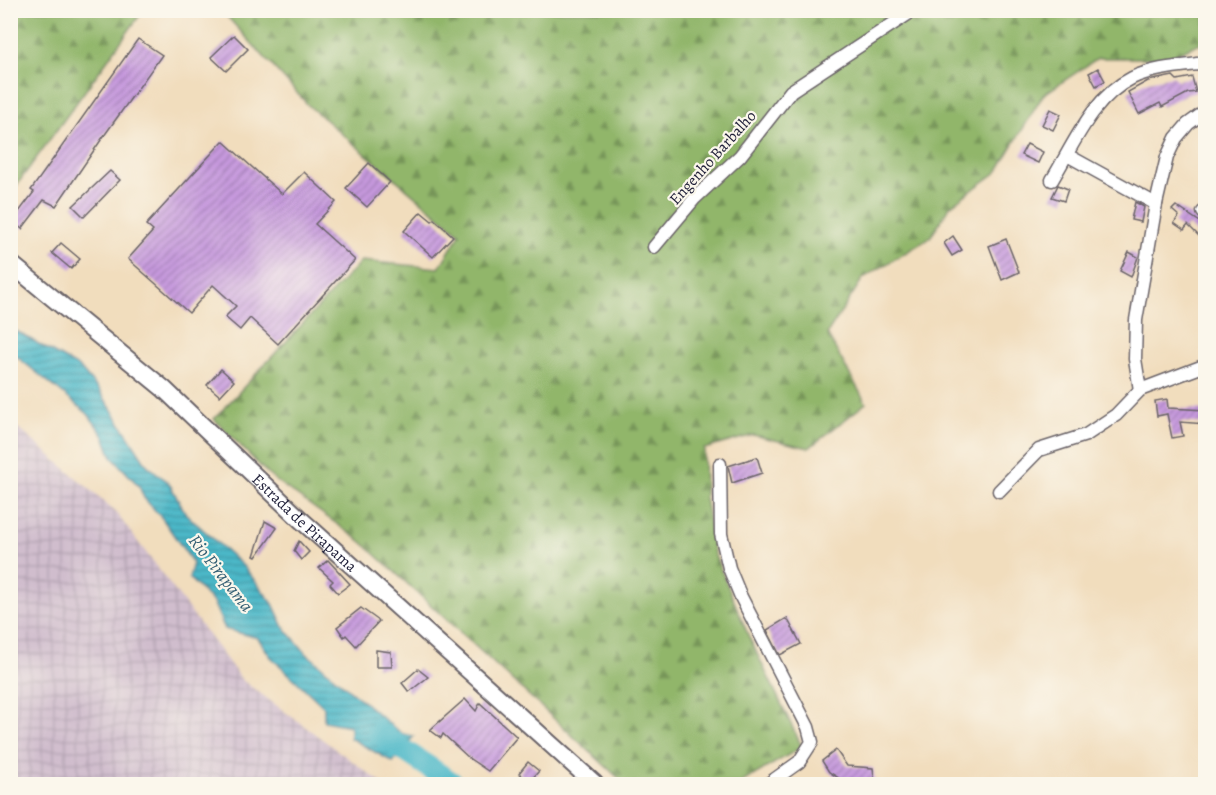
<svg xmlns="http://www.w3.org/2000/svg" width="1216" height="795" viewBox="0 0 1216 795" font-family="Alegreya,serif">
	<defs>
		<pattern id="industrial-grid" width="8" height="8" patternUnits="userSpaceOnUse" patternTransform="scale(1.5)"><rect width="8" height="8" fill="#d0bdcd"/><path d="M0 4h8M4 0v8" fill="none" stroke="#b2a2b1"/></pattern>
		<pattern id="forest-firs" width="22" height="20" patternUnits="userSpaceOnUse" patternTransform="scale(1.5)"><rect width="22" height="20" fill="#91b66a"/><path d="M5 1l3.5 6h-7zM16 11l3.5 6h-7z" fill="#769458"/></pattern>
		<pattern id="water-rules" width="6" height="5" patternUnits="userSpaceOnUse" patternTransform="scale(1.5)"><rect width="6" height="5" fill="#4cb8c8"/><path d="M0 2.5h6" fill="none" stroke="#3f95a4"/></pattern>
		<pattern id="building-hatch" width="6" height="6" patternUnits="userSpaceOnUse" patternTransform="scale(1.5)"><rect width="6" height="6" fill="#c699dd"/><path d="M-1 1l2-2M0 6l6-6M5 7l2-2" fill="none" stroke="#a07cb4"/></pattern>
	</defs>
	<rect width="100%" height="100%" fill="#fbf7ec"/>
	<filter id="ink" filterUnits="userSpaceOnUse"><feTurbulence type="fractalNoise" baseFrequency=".0167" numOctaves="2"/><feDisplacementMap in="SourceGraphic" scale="12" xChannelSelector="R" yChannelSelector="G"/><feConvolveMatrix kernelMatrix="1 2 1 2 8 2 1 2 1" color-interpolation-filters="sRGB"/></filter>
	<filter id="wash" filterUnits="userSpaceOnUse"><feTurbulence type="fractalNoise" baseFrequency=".008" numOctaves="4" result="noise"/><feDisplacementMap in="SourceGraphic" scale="24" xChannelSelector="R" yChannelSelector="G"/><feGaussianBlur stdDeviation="1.35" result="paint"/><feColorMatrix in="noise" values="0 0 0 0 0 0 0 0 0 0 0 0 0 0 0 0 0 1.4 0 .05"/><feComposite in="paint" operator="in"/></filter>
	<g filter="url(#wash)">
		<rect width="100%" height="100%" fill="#f1ddbd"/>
		<!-- industrial -->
		<path fill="url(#industrial-grid)" d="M 11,422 L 114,510 L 242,680 L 383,784 L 11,784 Z"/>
		<!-- forest -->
		<g fill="url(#forest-firs)" stroke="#5a6c52" stroke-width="1.5">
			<path d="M 11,10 L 143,11 L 11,193 L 10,11 Z"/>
			<path d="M 222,11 L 1205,11 L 1205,41 L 1166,58 L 1098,58 L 1043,95 L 997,172 L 950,206 L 930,238 L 863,278 L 827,334 L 866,403 L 809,448 L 753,435 L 704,449 L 705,497 L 714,553 L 749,637 L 802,747 L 739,784 L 625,784 L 362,542 L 271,477 L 214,419 L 361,261 L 439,268 L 460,234 L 309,106 Z"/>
		</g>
		<!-- water -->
		<path fill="url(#water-rules)" stroke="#376d82" stroke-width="1.5" d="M 11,328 L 80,368 L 101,393 L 147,465 L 169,483 L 186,514 L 244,567 L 273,604 L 284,627 L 306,653 L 392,726 L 403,734 L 414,736 L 393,762 L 350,738 L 350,726 L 324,721 L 324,707 L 271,657 L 258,638 L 225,629 L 213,602 L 189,578 L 193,563 L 162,518 L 144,498 L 139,486 L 112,457 L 104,436 L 88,414 L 11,352 Z"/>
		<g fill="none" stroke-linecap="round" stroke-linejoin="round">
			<!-- river -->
			<path stroke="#4cb8c8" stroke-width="22" d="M 378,733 L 454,784"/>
		</g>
		<g id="blocks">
			<!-- building -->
			<g fill="url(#building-hatch)">
				<path d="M 234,35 L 248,49 L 226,71 L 211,57 Z"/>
				<path d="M 138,39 L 162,55 L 101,140 L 56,206 L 44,200 L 22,229 L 12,221 L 34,192 L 31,190 Z"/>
				<path d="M 1098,68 L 1105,81 L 1096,86 L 1089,73 Z"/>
				<path d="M 1173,76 L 1177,80 L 1192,77 L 1196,92 L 1188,93 L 1162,107 L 1160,103 L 1139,114 L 1128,92 L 1148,81 Z"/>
				<path d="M 1050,109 L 1061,114 L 1053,130 L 1042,125 Z"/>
				<path d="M 223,141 L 282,194 L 304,172 L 336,202 L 315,224 L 355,260 L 278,344 L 250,318 L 240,330 L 225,317 L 236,306 L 213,285 L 189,313 L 128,259 L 153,231 L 146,225 Z"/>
				<path d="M 1027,144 L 1043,152 L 1038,163 L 1021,155 Z"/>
				<path d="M 369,163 L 390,182 L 367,207 L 346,188 Z"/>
				<path d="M 110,171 L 120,180 L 84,217 L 73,206 Z"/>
				<path d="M 1058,185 L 1068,189 L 1064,201 L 1052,197 Z"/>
				<path d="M 1135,202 L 1144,207 L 1141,222 L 1131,220 Z"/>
				<path d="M 1176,206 L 1206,226 L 1206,243 L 1188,225 L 1184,230 L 1174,223 L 1179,216 L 1172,210 Z"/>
				<path d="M 421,212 L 432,221 L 434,219 L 453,236 L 433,257 L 404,231 Z"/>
				<path d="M 953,236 L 962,250 L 952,256 L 944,243 Z"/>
				<path d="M 1006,239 L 1019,272 L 1002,280 L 989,246 Z"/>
				<path d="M 61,243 L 80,259 L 71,269 L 52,253 Z"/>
				<path d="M 1129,252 L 1138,257 L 1131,277 L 1120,271 Z"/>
				<path d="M 221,369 L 234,381 L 220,396 L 207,385 Z"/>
				<path d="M 1167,399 L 1168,408 L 1206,410 L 1206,424 L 1180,422 L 1183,436 L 1172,438 L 1167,414 L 1157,416 L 1155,401 Z"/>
				<path d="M 757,457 L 762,473 L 732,483 L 728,466 Z"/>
				<path d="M 265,521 L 277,528 L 256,557 L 254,556 Z"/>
				<path d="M 299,541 L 309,552 L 301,560 L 294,551 Z"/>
				<path d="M 328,560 L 350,584 L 338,593 L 330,584 L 333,581 L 319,568 Z"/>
				<path d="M 361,608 L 379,621 L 356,646 L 346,635 L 344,637 L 337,627 Z"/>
				<path d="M 787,618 L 801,644 L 780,655 L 767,630 Z"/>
				<path d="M 376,650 L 391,652 L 392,667 L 376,667 Z"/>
				<path d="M 418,669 L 428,677 L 409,692 L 402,683 Z"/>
				<path d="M 465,699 L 476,711 L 480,703 L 517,737 L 488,771 L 470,759 L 443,734 L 441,738 L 430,730 Z"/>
				<path d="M 836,750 L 847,766 L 873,768 L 875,784 L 848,784 L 829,772 L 822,761 Z"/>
				<path d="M 528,762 L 539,771 L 529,782 L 519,773 Z"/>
			</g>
		</g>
	</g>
	<g filter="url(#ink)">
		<use href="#blocks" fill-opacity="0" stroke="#6a6368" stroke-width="1.5"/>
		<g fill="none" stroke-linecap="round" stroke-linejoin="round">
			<!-- minor casing -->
			<g stroke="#6a6368" stroke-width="15">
				<g id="minor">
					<path d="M 1067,155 L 1156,204"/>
					<path d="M 1052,180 C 1074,144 1092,98 1132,78 C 1152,68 1184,66 1206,63"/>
					<path d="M 1203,212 L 1206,215"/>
					<path d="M 654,247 L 695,198 L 740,156 L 791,91 L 914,10"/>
					<path d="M 1140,390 L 1135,359 L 1136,320 L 1156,204 L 1167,157 L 1176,138 L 1188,124 L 1206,111"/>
					<path d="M 720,464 L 721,534 L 729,568 L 741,597 L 808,727 L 812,742 L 799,762 L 768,784"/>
					<path d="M 999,491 L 1039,450 L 1086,435 L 1116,415 L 1140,390 L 1206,365"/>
				</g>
			</g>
			<!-- secondary casing -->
			<g stroke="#6a6368" stroke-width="20">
				<g id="secondary">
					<path id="s1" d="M 10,263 L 164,389 L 300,519 L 595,784"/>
				</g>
			</g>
			<!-- minor -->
			<use href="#minor" stroke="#fff" stroke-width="12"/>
			<!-- secondary -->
			<use href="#secondary" stroke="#fff" stroke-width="16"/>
		</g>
	</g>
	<g text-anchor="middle" stroke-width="4.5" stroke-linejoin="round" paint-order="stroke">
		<!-- street labels -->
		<g font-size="16" fill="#22223b" stroke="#fbf7ec">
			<text transform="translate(712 157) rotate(-48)" y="6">Engenho Barbalho</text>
			<text dy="6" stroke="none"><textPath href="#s1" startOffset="393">Estrada de Pirapama</textPath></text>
		</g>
		<!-- water labels -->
		<g font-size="18" font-style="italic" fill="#335e73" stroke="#fbf7ec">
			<text transform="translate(221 573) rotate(52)" y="6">Rio Pirapama</text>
		</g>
	</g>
	<!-- margin -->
	<rect width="1216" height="795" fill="none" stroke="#fbf7ec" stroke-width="36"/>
</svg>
